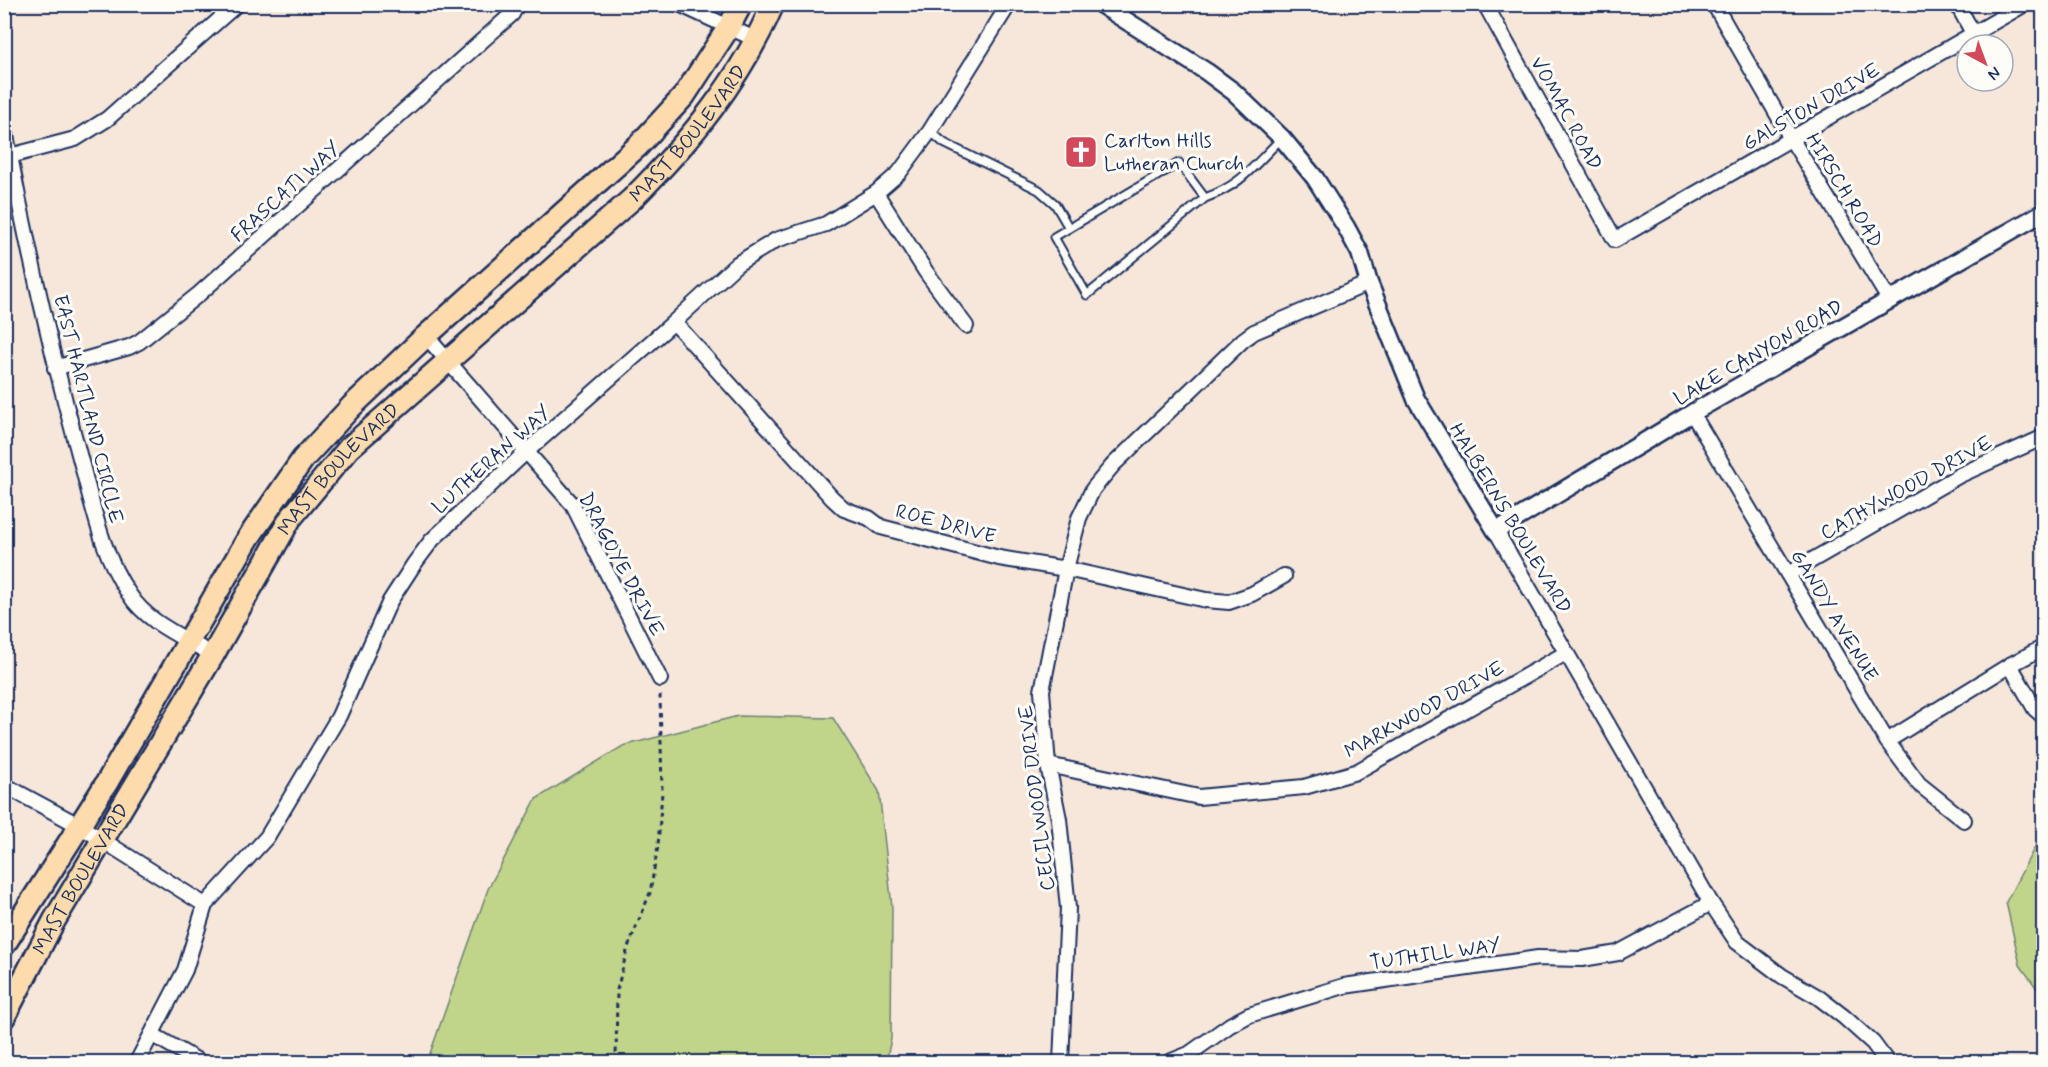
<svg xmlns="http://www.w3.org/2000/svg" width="2048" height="1067" viewBox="0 0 2048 1067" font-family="Mynerve,sans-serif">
	<rect width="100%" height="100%" fill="#f6e7da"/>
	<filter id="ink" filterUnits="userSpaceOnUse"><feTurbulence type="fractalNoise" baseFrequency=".0167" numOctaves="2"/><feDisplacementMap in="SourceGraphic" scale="12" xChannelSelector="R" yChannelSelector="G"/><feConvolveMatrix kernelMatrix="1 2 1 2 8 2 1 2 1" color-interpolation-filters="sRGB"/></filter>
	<g filter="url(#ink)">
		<!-- green -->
		<g fill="#c0d48a" stroke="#6e8274" stroke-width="1.5">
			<path d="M 738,716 L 833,718 L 879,791 L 892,907 L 891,1039 L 886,1062 L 427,1062 L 488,889 L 536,799 L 623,746 Z"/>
			<path d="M 2043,837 L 2043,997 L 2020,965 L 2006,902 L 2038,841 Z"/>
		</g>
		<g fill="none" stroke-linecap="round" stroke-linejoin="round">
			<!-- service casing -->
			<g stroke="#1b2f5e" stroke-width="11">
				<g id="service">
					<path d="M 930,131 L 944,143 L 1039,190 L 1055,204 L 1069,228"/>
					<path d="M 1205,198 L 1179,163 L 1054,237 L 1087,295 L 1205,198 C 1242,185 1254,165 1281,139"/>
				</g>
			</g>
			<!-- minor casing -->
			<g stroke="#1b2f5e" stroke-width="18">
				<g id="minor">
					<path d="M 679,4 L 757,40"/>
					<path d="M 1485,4 L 1615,240 L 2025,4"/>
					<path d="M 1714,4 L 1792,140 L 1890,301"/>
					<path d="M 1957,4 L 1974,35"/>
					<path d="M 4,125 C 25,237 50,348 80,458 C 93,505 101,553 129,594 C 148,624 184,637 213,655"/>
					<path d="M 10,156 L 75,139 L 107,119 L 237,4"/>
					<path d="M 876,193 L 926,272 L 966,326"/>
					<path d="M 674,322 L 832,498 L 844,509 L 869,518 L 881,527 L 999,558 L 1066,569 L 1206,600 L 1229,602 L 1252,594 L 1284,576"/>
					<path d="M 426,336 L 573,505 L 660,679"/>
					<path d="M 55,368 L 129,347 L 139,342 L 199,294 L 512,14 L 517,4"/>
					<path d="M 1692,413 L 1887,741 L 1919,784 L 1964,820"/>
					<path d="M 1496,531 L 1711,903 L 1737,942 L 1782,976 L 1818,997 L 1844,1017 L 1873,1043 L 1887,1062"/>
					<path d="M 1788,574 L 1960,475 L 2044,437"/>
					<path d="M 2010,665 L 2035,709 L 2044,717"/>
					<path d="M 1887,741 L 2010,665 L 2044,647"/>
					<path d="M 1048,765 L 1199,797 L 1304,787 L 1356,772 L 1566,653"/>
					<path d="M 4,785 L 80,826 L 205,905"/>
					<path d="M 153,1035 L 200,1062"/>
					<path d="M 137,1062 L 185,970 L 205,905 L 267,837 L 339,716 L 390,601 L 414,564 L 432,540 L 527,451 L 674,322 L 737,264 L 776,240 L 826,224 L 876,193 L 899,173 L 930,131 L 1009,4"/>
					<path d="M 1061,1062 L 1068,908 L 1059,819 L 1048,765 L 1042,691 L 1066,569 L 1079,518 L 1093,489 L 1113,465 L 1243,340 L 1254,332 L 1369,283"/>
					<path d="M 1169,1062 L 1189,1054 L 1230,1025 L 1249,1015 L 1344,986 L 1538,958 L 1582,959 L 1618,953 L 1711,903"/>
				</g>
			</g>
			<!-- tertiary casing -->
			<g stroke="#1b2f5e" stroke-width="21">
				<path id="tertiary" d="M 1100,4 L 1207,72 L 1234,92 L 1282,138 L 1315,178 L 1346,227 L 1360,253 L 1369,283 L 1416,399 L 1496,531 L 1692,413 L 2044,212"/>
			</g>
			<!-- primary casing -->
			<g stroke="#1b2f5e" stroke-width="26">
				<g id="primary">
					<path d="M 4,945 L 106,784 L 249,537 L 303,459 L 352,406 L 426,336 L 638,146 L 684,96 L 729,27 L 741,4"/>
					<path id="s1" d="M 4,1017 L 54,921 L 213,655 L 290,519 L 349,448 L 632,199 C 690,141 740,81 773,4"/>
				</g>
			</g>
			<!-- path -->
			<path stroke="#1b2f5e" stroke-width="3" stroke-dasharray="4.5 4.5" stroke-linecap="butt" d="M 616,1062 L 617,990 L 628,947 L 650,893 L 658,846 L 662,792 L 660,693"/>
			<!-- service -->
			<use href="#service" stroke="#fdfcf7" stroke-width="7"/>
			<!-- minor -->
			<use href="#minor" stroke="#fdfcf7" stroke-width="14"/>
			<!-- tertiary -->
			<use href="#tertiary" stroke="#fdfcf7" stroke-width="16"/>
			<!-- primary -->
			<use href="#primary" stroke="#fedbac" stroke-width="21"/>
		</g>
	</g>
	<!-- icons -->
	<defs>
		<g id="church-square" transform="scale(1.725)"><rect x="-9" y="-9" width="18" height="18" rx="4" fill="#d1495b" stroke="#fdfcf7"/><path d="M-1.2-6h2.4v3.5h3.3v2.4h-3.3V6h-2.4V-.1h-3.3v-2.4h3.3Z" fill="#fff"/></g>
	</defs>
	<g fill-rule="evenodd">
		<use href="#church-square" x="1081" y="152"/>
	</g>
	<g text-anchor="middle" stroke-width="6" stroke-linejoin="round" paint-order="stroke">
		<!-- street labels -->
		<g font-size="20" fill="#1b2f5e" stroke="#fdfcf7">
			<text transform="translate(1811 106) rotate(-30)" y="7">GALSTON DRIVE</text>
			<text transform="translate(1567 113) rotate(61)" y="7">VOMAC ROAD</text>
			<text dy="7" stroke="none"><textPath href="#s1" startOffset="1130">MAST BOULEVARD</textPath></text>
			<text transform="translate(1845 190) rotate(59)" y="7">HIRSCH ROAD</text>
			<text transform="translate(285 191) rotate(-42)" y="7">FRASCATI WAY</text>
			<text transform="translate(1758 352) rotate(-30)" y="7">LAKE CANYON ROAD</text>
			<text transform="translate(89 409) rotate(76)" y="7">EAST HARTLAND CIRCLE</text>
			<text transform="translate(491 459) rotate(-42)" y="7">LUTHERAN WAY</text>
			<text dy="7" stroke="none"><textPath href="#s1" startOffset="644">MAST BOULEVARD</textPath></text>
			<text transform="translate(1906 487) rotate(-29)" y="7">CATHYWOOD DRIVE</text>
			<text transform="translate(1511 518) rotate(59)" y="7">HALBERNS BOULEVARD</text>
			<text transform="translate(946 523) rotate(15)" y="7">ROE DRIVE</text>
			<text transform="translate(622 564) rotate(62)" y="7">DRAGOYE DRIVE</text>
			<text transform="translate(1835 615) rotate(59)" y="7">GANDY AVENUE</text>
			<text transform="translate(1424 709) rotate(-29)" y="7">MARKWOOD DRIVE</text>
			<text transform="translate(1036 798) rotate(-97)" y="7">CECILWOOD DRIVE</text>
			<text dy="7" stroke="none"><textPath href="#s1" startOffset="158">MAST BOULEVARD</textPath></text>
			<text transform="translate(1435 953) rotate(-8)" y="7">TUTHILL WAY</text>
		</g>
		<!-- poi labels -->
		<g font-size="20" fill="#1b2f5e" stroke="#fdfcf7" text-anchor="start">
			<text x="1104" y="147">Carlton Hills<tspan x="1104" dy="23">Lutheran Church</tspan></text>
		</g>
	</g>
	<!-- margin -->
	<rect width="2048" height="1067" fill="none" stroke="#fdfcf7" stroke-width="24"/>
	<rect x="12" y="12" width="2024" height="1043" fill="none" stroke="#1b2f5e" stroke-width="2" filter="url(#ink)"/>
	<!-- north arrow -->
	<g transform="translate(1985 63) rotate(139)"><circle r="28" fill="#fdfcf7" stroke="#a3aaba" stroke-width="1.5"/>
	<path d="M0-4.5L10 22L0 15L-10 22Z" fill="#d1495b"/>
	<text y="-9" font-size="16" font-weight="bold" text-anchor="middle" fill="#1b2f5e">N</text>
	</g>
</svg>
